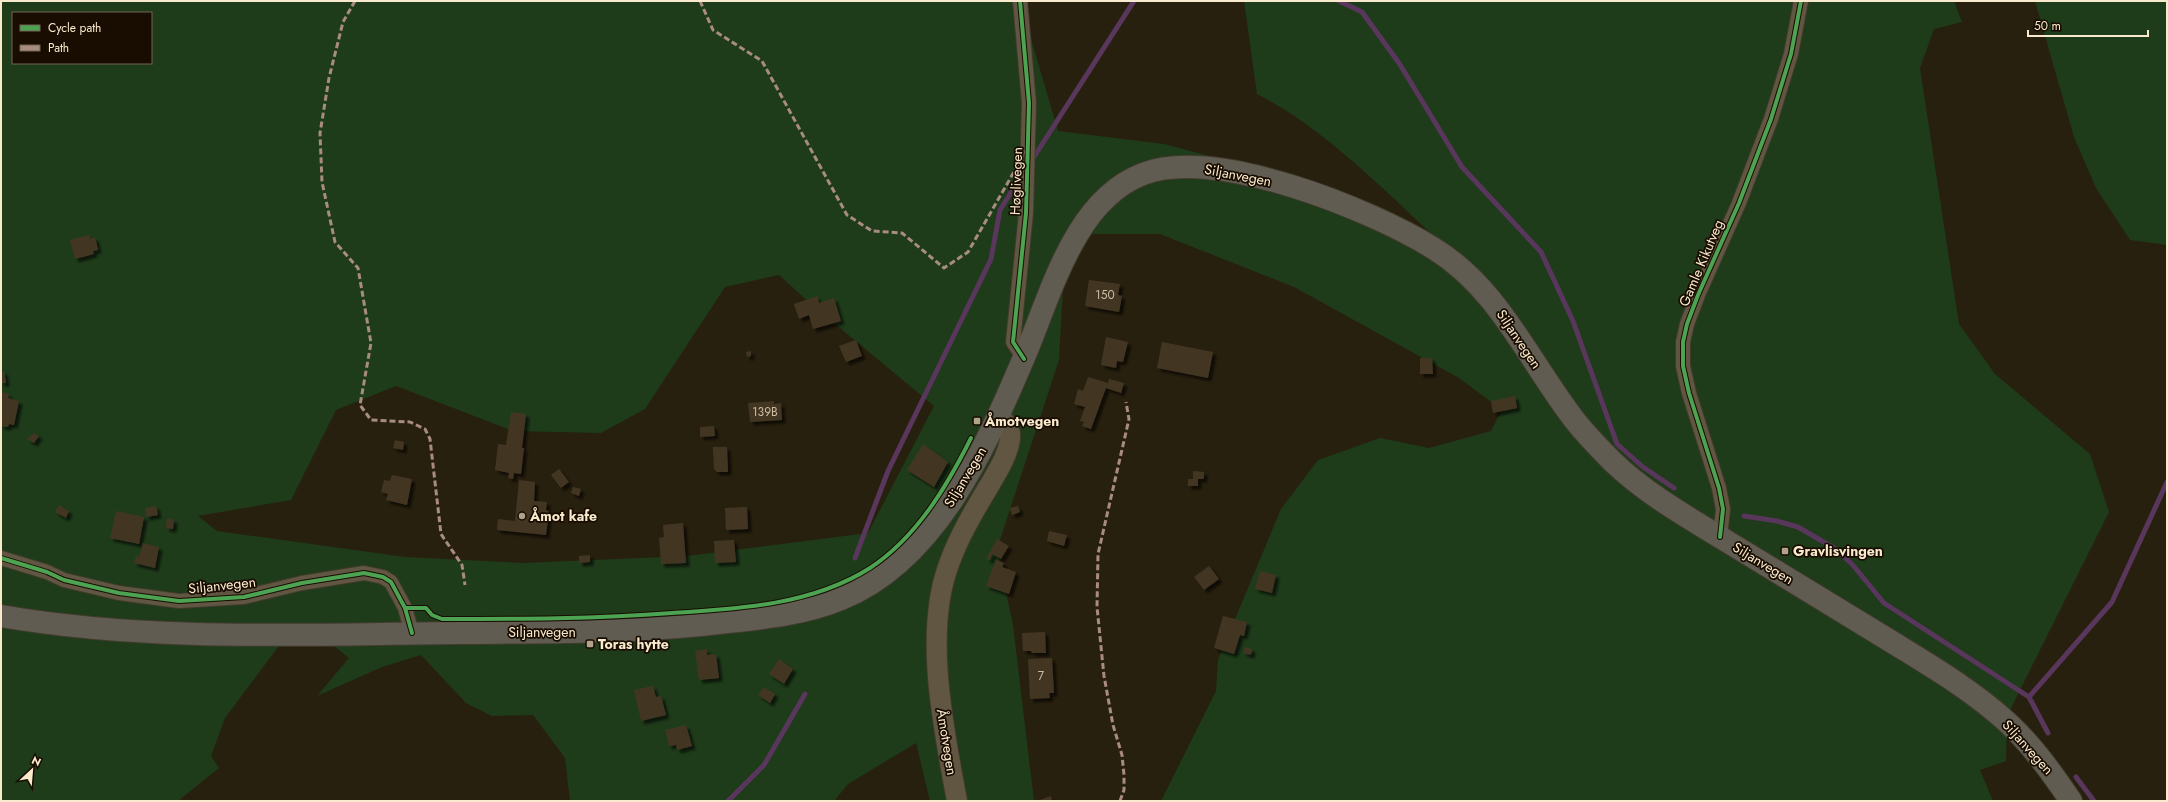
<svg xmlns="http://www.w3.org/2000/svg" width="2168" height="802" viewBox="0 0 2168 802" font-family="Jost,sans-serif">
	<defs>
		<filter id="shadow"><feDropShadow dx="3.5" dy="3.5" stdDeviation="1" flood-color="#0009"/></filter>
	</defs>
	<rect width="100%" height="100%" fill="#28200e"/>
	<!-- green -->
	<g fill="#1e3b1a" fill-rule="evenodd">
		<path d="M 1,1 L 1020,1 L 1058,131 L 1164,144 L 1255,168 L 1452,253 C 1394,200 1327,129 1257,94 L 1244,1 L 1954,1 L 1962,22 L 1934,29 L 1920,68 L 1959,324 L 1995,374 L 2090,454 L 2109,512 L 2007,716 L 2006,761 L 1980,770 L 1993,801 L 1161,801 L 1216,691 L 1218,660 L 1281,509 L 1318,460 L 1380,438 L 1429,448 L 1491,431 L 1502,410 L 1459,378 L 1294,287 L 1160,234 L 1066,234 L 1059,360 L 997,549 L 1013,625 L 1034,801 L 930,801 L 916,743 L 848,784 L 834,801 L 570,801 L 565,758 L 533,715 L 492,716 L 466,703 L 421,655 L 382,667 L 317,696 L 349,658 L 324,638 L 281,643 L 225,718 L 211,756 L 219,768 L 178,801 L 1,801 ZM 13,13 L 151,13 L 151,63 L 13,63 ZM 779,275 L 811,304 L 934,406 L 868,533 L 687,556 L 523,563 L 405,557 L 217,531 L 198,516 L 291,500 L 336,410 L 396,386 L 513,431 L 601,433 L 645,409 L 725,287 Z"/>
		<path d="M 2035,1 L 2167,1 L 2167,245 L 2130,240 L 2096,188 L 2074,137 Z"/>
	</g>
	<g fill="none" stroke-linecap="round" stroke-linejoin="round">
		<!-- stream -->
		<g stroke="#59365b" stroke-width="5">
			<path d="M 1339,1 L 1362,12 L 1399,63 L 1462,167 L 1541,252 L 1573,321 L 1617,444 L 1643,467 L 1674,488"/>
			<path d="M 1032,160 L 1134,1"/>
			<path d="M 1744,516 L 1777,521 L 1798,527 L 1834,548 L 1852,564 L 1884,603 L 2029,697 L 2048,733"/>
			<path d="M 855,558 L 888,471 L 991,259 L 1000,210 L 1023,173"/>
			<path d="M 2029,697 L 2112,602 L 2167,482"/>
			<path d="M 2076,777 L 2094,801"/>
			<path d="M 728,801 L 764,765 L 805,694"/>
		</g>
	</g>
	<!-- building -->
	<g fill="#433624" filter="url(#shadow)">
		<path d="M 89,235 L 90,239 L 95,237 L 98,250 L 93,251 L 94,254 L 75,259 L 70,240 Z"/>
		<path d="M 1089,280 L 1120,284 L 1118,295 L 1122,296 L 1119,312 L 1085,306 Z"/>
		<path d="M 817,296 L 819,303 L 834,298 L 841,321 L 813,329 L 809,315 L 799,319 L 794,304 Z"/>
		<path d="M 1106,337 L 1128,342 L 1123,362 L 1117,361 L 1116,368 L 1101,365 Z"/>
		<path d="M 856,340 L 862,356 L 846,362 L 839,346 Z"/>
		<path d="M 1162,342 L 1213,352 L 1208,378 L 1157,368 Z"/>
		<path d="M 751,351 L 751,356 L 747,357 L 746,352 Z"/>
		<path d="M 1420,358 L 1432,358 L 1433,374 L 1420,374 Z"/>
		<path d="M 4,371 L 6,383 L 1,383 L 1,372 Z"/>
		<path d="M 1088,377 L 1108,383 L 1109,379 L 1124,383 L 1121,393 L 1106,388 L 1091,429 L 1082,426 L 1084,422 L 1080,421 L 1085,407 L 1074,404 L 1078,389 L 1083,391 Z"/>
		<path d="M 1,392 L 9,394 L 8,398 L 19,401 L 14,425 L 9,424 L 8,427 L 1,426 Z"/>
		<path d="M 1515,396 L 1517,408 L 1493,413 L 1491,401 Z"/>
		<path d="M 774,401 L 774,404 L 781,403 L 782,420 L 750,422 L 748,403 Z"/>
		<path d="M 511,412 L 526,414 L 522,448 L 524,448 L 521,474 L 514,473 L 513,479 L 508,478 L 509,473 L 495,470 L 498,444 L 506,445 Z"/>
		<path d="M 714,426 L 715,436 L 700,437 L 700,427 Z"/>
		<path d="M 34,433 L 39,436 L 34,443 L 27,439 Z"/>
		<path d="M 395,440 L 404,442 L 403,450 L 393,448 Z"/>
		<path d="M 923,444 L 948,462 L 934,487 L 907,470 Z"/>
		<path d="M 713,447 L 727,447 L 728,472 L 717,472 L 714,469 Z"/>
		<path d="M 559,469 L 569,482 L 561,488 L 551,475 Z"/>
		<path d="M 1193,471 L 1204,472 L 1204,479 L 1198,479 L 1198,486 L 1188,486 L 1188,479 L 1193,479 Z"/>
		<path d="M 392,475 L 412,479 L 407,505 L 386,500 L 388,494 L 381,492 L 384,480 L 390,481 Z"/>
		<path d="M 519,480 L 535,482 L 534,501 L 547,502 L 546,510 L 549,511 L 546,535 L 497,530 L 498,519 L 515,521 Z"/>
		<path d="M 573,487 L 581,489 L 579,496 L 571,493 Z"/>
		<path d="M 59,505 L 69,511 L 66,518 L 55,512 Z"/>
		<path d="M 156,506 L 158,515 L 146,517 L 145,508 Z"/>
		<path d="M 1018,506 L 1020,512 L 1012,515 L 1010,508 Z"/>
		<path d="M 747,507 L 748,529 L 726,530 L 725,508 Z"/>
		<path d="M 116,511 L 144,517 L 139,544 L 110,538 Z"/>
		<path d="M 167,518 L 174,520 L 173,529 L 166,528 Z"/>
		<path d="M 683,523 L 686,563 L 661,564 L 659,538 L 664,537 L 663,525 Z"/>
		<path d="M 1049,531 L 1067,535 L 1064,546 L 1047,541 Z"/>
		<path d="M 997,539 L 1009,546 L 1001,559 L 992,554 L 990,560 L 986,559 Z"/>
		<path d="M 734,540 L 736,562 L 715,563 L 714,541 Z"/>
		<path d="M 143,543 L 159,547 L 155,568 L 134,563 L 136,556 L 139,557 Z"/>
		<path d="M 590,555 L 590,562 L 579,563 L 579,556 Z"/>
		<path d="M 996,560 L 1004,563 L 1002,567 L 1016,572 L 1009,594 L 986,586 Z"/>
		<path d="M 1209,566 L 1219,579 L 1204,590 L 1194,577 Z"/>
		<path d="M 1260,571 L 1276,575 L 1272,593 L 1255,589 Z"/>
		<path d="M 1223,616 L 1247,622 L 1244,636 L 1240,635 L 1234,654 L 1214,648 Z"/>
		<path d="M 1045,632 L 1046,653 L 1032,653 L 1031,651 L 1023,651 L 1022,633 Z"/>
		<path d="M 1245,647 L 1252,649 L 1251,655 L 1243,653 Z"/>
		<path d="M 707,649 L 707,655 L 716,654 L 719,678 L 699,680 L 695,651 Z"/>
		<path d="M 1052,658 L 1054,693 L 1049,693 L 1050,698 L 1030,699 L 1028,659 Z"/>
		<path d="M 779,659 L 793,669 L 784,684 L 769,674 Z"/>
		<path d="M 653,686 L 656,697 L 661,696 L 666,715 L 641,721 L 634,690 Z"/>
		<path d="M 764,687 L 775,694 L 770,703 L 758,695 Z"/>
		<path d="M 686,725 L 692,746 L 677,750 L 676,745 L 669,746 L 665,730 Z"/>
		<path d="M 1051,796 L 1052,801 L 1037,801 Z"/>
	</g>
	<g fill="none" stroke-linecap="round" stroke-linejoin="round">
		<!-- minor casing -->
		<g stroke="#423b2d" stroke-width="16">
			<g id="minor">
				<path d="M 1020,1 L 1029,103 L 1026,213 L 1013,342 L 1024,359"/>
				<path d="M 1720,537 L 1723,509 L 1719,488 L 1689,393 L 1683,366 L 1683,342 L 1687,324 L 1698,295 L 1739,203 L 1771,119 L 1791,54 L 1801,1"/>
				<path d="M 1,558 L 47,572 L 64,580 L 119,593 L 179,601 L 244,597 L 302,583 L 364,573 L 383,577 L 391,582 L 405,608 L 412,633"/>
			</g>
		</g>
		<!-- secondary casing -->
		<g stroke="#423b2d" stroke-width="22">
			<path id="secondary" d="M 957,801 C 944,730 923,633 949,564 C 959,536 974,511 989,486 C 997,472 1008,455 1010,439 C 1011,429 1006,422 998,416"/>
		</g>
		<!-- primary casing -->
		<g stroke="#423b2d" stroke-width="24">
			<path id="primary" d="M 1,616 C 152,642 307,634 460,633 C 550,632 639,633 728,622 C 766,618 805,614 841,599 C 889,580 925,541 953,499 C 981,456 1002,409 1022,362 C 1050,299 1072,201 1143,174 C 1214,146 1370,209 1433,248 C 1497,287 1527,357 1570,414 C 1582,431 1598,447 1613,462 C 1646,494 1689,518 1728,542 C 1782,575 1837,608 1892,642 C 1931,666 1972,690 2007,722 C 2032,745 2052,773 2071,801"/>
		</g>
		<!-- minor -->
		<use href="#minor" stroke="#605642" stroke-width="14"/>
		<!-- secondary -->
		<use href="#secondary" stroke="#605642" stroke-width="20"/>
		<!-- primary -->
		<use href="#primary" stroke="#605c51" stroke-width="22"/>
		<!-- quiet -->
		<g stroke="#a88b81" stroke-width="3" stroke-dasharray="6 3" stroke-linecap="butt">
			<path d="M 355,1 L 343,22 L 329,78 L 320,133 L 322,182 L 335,242 L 358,268 L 371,343 L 360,405 L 371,420 L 410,422 L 425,429 L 430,439 L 441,534 L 462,565 L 465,585"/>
			<path d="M 700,1 L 713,30 L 762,61 L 847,215 L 872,231 L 902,233 L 944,268 L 968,252 L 1026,151"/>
			<path d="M 1120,801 L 1124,790 L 1124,775 L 1122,755 L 1113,725 L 1104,676 L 1097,607 L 1098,554 L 1129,419 L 1126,402"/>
		</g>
		<!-- cycleway casing -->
		<g stroke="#180d00" stroke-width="6">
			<g id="cycleway">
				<path d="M 1020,1 L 1029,103 L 1026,213 L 1013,342 L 1024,359"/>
				<path d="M 1720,537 L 1723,509 L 1719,488 L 1689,393 L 1683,366 L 1683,342 L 1687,324 L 1698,295 L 1739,203 L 1771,119 L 1791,54 L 1801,1"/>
				<path d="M 1,558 L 47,572 L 64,580 L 119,593 L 179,601 L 244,597 L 302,583 L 364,573 L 383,577 L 391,582 L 405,608 L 412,633"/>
				<path d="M 405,608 L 426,608 L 432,615 L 442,619 C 518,619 595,619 672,613 C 738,609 812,605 870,568 C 917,537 947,486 971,438"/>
			</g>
		</g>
		<!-- cycleway -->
		<use href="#cycleway" stroke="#4ca352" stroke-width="4"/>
	</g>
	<!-- markers -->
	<g fill="#b0a38a" stroke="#180d00" stroke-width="1.5">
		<rect x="973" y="417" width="8" height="8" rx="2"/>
		<circle cx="522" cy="516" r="4"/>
		<rect x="1781" y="547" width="8" height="8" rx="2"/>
		<rect x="586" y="640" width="8" height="8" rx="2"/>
	</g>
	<g text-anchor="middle" stroke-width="3.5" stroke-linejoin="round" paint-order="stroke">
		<!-- number labels -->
		<g font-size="12" fill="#ccbda3">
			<text x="1105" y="299">150</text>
			<text x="765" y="416">139B</text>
			<text x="1041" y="680">7</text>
		</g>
		<!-- street labels -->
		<g font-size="14" fill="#faeacd" stroke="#180d00">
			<text transform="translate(1238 175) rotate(11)" y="5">Siljanvegen</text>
			<text transform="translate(1016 181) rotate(-88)" y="5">Høglivegen</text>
			<text transform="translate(1701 263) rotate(-67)" y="5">Gamle Kikutveg</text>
			<text transform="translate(1519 339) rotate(56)" y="5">Siljanvegen</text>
			<text transform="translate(965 477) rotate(-59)" y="5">Siljanvegen</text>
			<text transform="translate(1763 563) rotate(31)" y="5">Siljanvegen</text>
			<text transform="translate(222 585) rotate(-6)" y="5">Siljanvegen</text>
			<text x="542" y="637">Siljanvegen</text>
			<text transform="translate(947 742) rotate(81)" y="5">Åmotvegen</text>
			<text transform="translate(2028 747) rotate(48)" y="5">Siljanvegen</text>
		</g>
		<!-- poi labels -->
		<g font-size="14" font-weight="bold" fill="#faeacd" stroke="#180d00" text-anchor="start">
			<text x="985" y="426">Åmotvegen</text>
			<text x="530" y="521">Åmot kafe</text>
			<text x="1793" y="556">Gravlisvingen</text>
			<text x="598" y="649">Toras hytte</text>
		</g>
	</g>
	<!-- border -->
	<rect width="2168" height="802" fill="none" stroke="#faeacd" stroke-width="4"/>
	<!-- legend -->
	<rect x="12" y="12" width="140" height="52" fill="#180d00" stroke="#726552"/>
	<rect x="20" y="25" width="20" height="6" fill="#4ca352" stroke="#726552"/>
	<text x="48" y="32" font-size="12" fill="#faeacd">Cycle path</text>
	<rect x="20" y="45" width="20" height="6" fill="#a88b81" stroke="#726552"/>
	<text x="48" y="52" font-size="12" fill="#faeacd">Path</text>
	<!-- north arrow -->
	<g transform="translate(32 770) rotate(26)" stroke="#180d00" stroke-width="3" paint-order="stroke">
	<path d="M0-3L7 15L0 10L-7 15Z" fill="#faeacd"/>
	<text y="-6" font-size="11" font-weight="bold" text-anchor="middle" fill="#faeacd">N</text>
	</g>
	<!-- scale -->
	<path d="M2028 30v6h120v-6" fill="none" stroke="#faeacd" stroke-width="2"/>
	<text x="2034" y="30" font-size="12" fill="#faeacd" stroke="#180d00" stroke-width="3" paint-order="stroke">50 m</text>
</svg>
